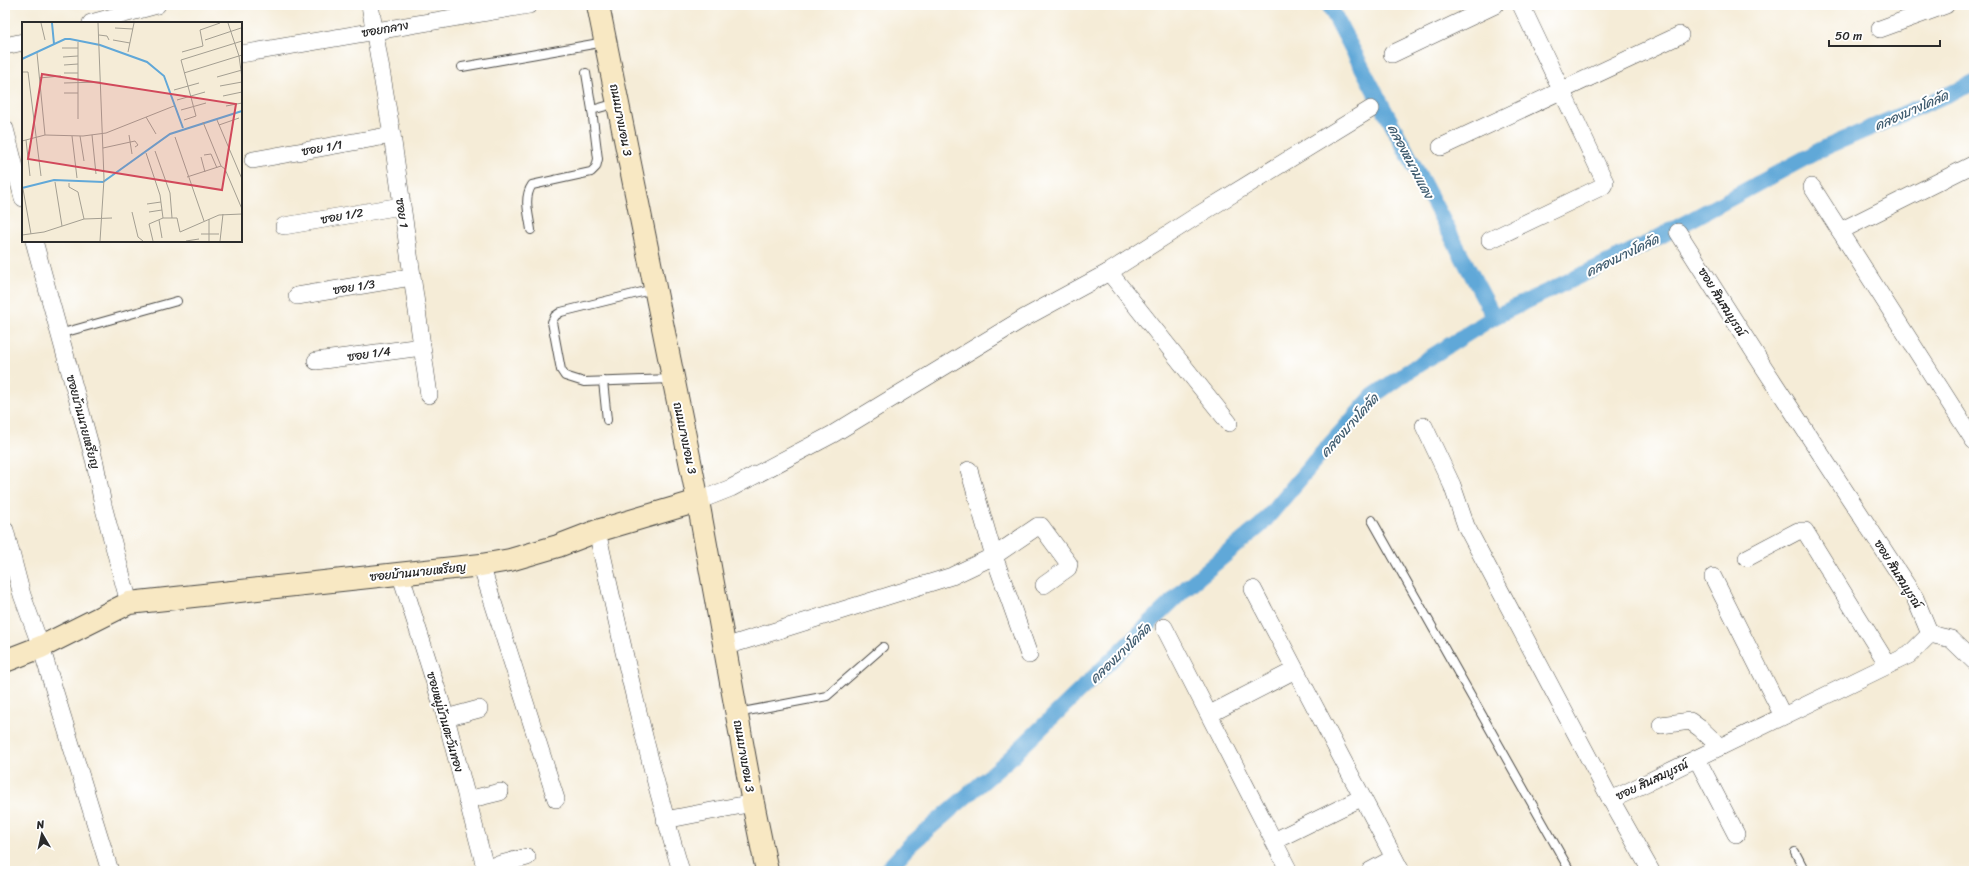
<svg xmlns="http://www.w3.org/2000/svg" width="1979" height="876" viewBox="0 0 1979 876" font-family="Sriracha,'Playpen Sans Thai',sans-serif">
	<rect width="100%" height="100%" fill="#fff"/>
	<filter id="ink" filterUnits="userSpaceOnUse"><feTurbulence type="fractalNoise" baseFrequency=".025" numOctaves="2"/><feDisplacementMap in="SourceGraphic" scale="8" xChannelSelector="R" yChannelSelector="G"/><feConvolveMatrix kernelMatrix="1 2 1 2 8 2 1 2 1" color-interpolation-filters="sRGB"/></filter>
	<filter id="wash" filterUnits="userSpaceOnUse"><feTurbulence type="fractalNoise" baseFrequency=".012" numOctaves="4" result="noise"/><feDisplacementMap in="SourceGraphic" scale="16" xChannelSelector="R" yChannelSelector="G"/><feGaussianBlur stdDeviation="0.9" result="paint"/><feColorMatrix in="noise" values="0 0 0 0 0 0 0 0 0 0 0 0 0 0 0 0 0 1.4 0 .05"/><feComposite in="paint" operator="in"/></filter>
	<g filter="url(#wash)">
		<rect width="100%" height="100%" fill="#f5ecd7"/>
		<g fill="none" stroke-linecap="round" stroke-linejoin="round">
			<!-- canal -->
			<g stroke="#61a8d8" stroke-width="16">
				<path d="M 1329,5 L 1494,317"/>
				<path d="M 886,871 L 910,845 L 1008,760 L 1187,587 L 1261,525 L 1315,461 L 1373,396 L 1410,370 L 1494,317 L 1646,244 L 1822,149 L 1974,83"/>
			</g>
		</g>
	</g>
	<g filter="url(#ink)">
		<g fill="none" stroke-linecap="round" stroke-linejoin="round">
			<!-- lane casing -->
			<g stroke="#494845" stroke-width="10">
				<g id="lane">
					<path d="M 462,67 L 605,42"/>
					<path d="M 586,73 L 592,110"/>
					<path d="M 531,230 C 529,215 523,198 532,185 L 591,172 L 596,167 L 598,159 L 592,110 L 617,103"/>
					<path d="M 654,289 L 561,312 L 555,316 L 552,322 L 561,370 L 565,376 L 584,382 L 672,379"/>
					<path d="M 59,334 L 177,301"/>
					<path d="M 603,381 L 607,420"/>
					<path d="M 1372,520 L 1570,871"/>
					<path d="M 737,713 L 827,696 L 883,647"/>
					<path d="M 1795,852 L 1805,871"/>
				</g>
			</g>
			<!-- street casing -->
			<g stroke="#494845" stroke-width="18">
				<g id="street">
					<path d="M 370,5 L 392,135 L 429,395"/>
					<path d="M 91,23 L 157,5"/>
					<path d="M 1880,29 L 1946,5"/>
					<path d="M 5,46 L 23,42"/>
					<path d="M 241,54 L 529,5"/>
					<path d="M 1392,54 L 1495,5"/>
					<path d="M 5,129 L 23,198"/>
					<path d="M 1441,147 L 1680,35"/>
					<path d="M 253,160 L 392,135"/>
					<path d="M 1812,187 L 1974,441"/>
					<path d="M 284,226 L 401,206"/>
					<path d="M 1840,231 L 1974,164"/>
					<path d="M 1490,240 L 1603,186 L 1605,182 L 1521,5"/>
					<path d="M 34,241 L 95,463 L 103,505 L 129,603"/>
					<path d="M 1109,272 L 1229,423"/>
					<path d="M 297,296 L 411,277"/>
					<path d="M 316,361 L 422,347"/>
					<path d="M 1424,426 L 1452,485 L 1466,526 L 1611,800 L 1651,871"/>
					<path d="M 969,470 L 994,556 L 1029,655"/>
					<path d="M 698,501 L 731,488 L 833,434 L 1024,318 L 1109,272 L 1195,217 L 1371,109"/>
					<path d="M 5,530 L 22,595 L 41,647 L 110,871"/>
					<path d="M 597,531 C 622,645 647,759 681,871"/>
					<path d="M 1747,558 L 1798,531 L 1805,531 L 1888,665"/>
					<path d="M 481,565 L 556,799"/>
					<path d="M 400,573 L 446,718 L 486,871"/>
					<path d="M 1713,577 L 1783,716"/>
					<path d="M 1253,589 L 1401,871"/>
					<path d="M 1164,627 L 1289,871"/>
					<path d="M 1930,634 L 1951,639 L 1974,661"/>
					<path d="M 724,647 L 952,576 L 994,556 L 1038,526 L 1041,526 L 1069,564 L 1068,568 L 1044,585"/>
					<path d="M 1210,714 L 1295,670"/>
					<path d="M 446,718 L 479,709"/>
					<path d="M 1661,725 L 1690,721 L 1701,729 L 1720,747"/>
					<path d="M 1697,759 L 1736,834"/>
					<path d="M 467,800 L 500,792"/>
					<path d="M 1611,800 L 1909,655 L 1930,634 L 1915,598 L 1765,369 L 1678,232"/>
					<path d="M 665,820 L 753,803"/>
					<path d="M 1274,841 L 1361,798"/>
					<path d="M 486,868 L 527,857"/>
					<path d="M 1370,871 L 1394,858"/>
				</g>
			</g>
			<!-- secondary casing -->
			<g stroke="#494845" stroke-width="24">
				<g id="secondary">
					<path d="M 598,5 L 698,501 L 753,803 L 767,871"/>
					<path d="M 5,661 L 41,647 L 129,603 L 481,565 L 510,560 L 558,546 L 597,531 L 698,501"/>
				</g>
			</g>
			<!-- lane -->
			<use href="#lane" stroke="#fff" stroke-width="8"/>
			<!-- street -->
			<use href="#street" stroke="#fff" stroke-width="17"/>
			<!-- secondary -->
			<use href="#secondary" stroke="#f8e8c3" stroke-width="22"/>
		</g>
	</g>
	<g text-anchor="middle" stroke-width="4" stroke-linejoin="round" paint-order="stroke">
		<!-- street labels -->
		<g font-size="12" fill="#2b2b2b" stroke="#fff">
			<text transform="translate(385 29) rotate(-10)" y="4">ซอยกลาง</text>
			<text transform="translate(621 120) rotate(79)" y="4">ถนนบางบอน 3</text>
			<text transform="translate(322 148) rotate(-10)" y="4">ซอย 1/1</text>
			<text transform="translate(402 213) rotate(82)" y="4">ซอย 1</text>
			<text transform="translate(342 216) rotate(-10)" y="4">ซอย 1/2</text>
			<text transform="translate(354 287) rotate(-9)" y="4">ซอย 1/3</text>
			<text transform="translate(1722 302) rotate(58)" y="4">ซอย สินสมบูรณ์</text>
			<text transform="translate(369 354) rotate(-8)" y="4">ซอย 1/4</text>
			<text transform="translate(83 422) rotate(75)" y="4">ซอยบ้านนายเหรียญ</text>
			<text transform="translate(685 438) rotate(78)" y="4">ถนนบางบอน 3</text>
			<text transform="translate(418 572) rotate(-6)" y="4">ซอยบ้านนายเหรียญ</text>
			<text transform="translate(1898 574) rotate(58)" y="4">ซอย สินสมบูรณ์</text>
			<text transform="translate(445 722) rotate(74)" y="4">ซอยหมู่บ้านตะวันทอง</text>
			<text transform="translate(744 756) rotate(80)" y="4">ถนนบางบอน 3</text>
			<text transform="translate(1652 780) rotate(-25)" y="4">ซอย สินสมบูรณ์</text>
		</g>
		<!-- water labels -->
		<g font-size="13" font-style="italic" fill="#415d70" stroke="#fff">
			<text transform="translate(1911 110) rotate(-24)" y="5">คลองบางโคลัด</text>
			<text transform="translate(1411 161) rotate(62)" y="5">คลองหนามแดง</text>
			<text transform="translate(1622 255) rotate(-26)" y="5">คลองบางโคลัด</text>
			<text transform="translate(1349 425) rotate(-48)" y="5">คลองบางโคลัด</text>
			<text transform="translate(1120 653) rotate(-44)" y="5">คลองบางโคลัด</text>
		</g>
	</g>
	<!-- overview -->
	<g transform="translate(22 22)">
		<rect width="220" height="220" fill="#f5ecd7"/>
		<path fill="none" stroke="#61a8d8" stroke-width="2" d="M 30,1 L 32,22M 0,37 L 43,17 L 48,17 L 78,23 L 125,40 L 142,54 L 161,106M 0,166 L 32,158 L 81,160 L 148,112 L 220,89"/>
		<path fill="none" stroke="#a49f92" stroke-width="1" d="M 19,1 L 23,18M 76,1 L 82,157 L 78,219M 206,1 L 217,34 L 220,56M 93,6 L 111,7M 77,13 L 85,14 L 87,18M 91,18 L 108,21M 183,18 L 219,6M 56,20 L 56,97M 40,26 L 56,26M 106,30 L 112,1M 160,30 L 181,24 L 178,8 L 198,1M 15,31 L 23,113M 41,35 L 56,34M 42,43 L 56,42M 0,50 L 6,50 L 19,154M 42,51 L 56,51M 162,51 L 220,33M 195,55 L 220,48M 17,56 L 39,54M 42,61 L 78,60M 198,64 L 220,60M 152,68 L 177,61M 42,71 L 56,71M 201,74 L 220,70M 155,78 L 183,70M 204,84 L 220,81M 159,88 L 184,81M 124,95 L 134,112M 162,98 L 174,94 L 159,38 L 220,19M 195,98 L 220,157M 197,103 L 217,96M 70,113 L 74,152M 107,113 L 110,132M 50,114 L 55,156M 58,114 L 62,139M 153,115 L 182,199M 4,118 L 8,154M 0,119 L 23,113 L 61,114 L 84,111 L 152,84M 81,126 L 113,119 L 116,123 L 113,125M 133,129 L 148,171 L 150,196M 124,131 L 138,173 L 141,196M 182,133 L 189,132 L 195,146M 179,135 L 183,150M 199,144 L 203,147 L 220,187M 165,155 L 199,144 L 181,100M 33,160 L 40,204M 47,161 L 47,165 L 56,170 L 62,197M 1,167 L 9,212M 125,182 L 139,180M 110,190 L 116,215 L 121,219M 127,190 L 140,188M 137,198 L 140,216M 179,212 L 197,212M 0,213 L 22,210 L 62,197 L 90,196M 131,219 L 127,202 L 141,196 L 155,196 L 158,210 L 197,193 L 220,192M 164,219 L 177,217M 187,219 L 187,197M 198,219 L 201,192"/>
		<path fill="#d1495b" fill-opacity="0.15" stroke="#d1495b" stroke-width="2" d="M 20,52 L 214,82 L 200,168 L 6,137 Z"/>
		<rect width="220" height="220" fill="none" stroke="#2b2b2b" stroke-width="2"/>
	</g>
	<!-- margin -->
	<rect width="1979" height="876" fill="none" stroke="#fff" stroke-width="20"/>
	<!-- north arrow -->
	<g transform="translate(42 834) rotate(351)" stroke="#ffffff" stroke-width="3" paint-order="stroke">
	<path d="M0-3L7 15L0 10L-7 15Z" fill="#2b2b2b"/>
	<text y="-6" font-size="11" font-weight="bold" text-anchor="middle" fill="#2b2b2b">N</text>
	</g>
	<!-- scale -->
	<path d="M1829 40v6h111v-6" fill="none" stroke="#2b2b2b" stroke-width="2"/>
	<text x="1835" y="40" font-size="12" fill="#2b2b2b" stroke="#ffffff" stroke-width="3" paint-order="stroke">50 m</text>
</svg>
